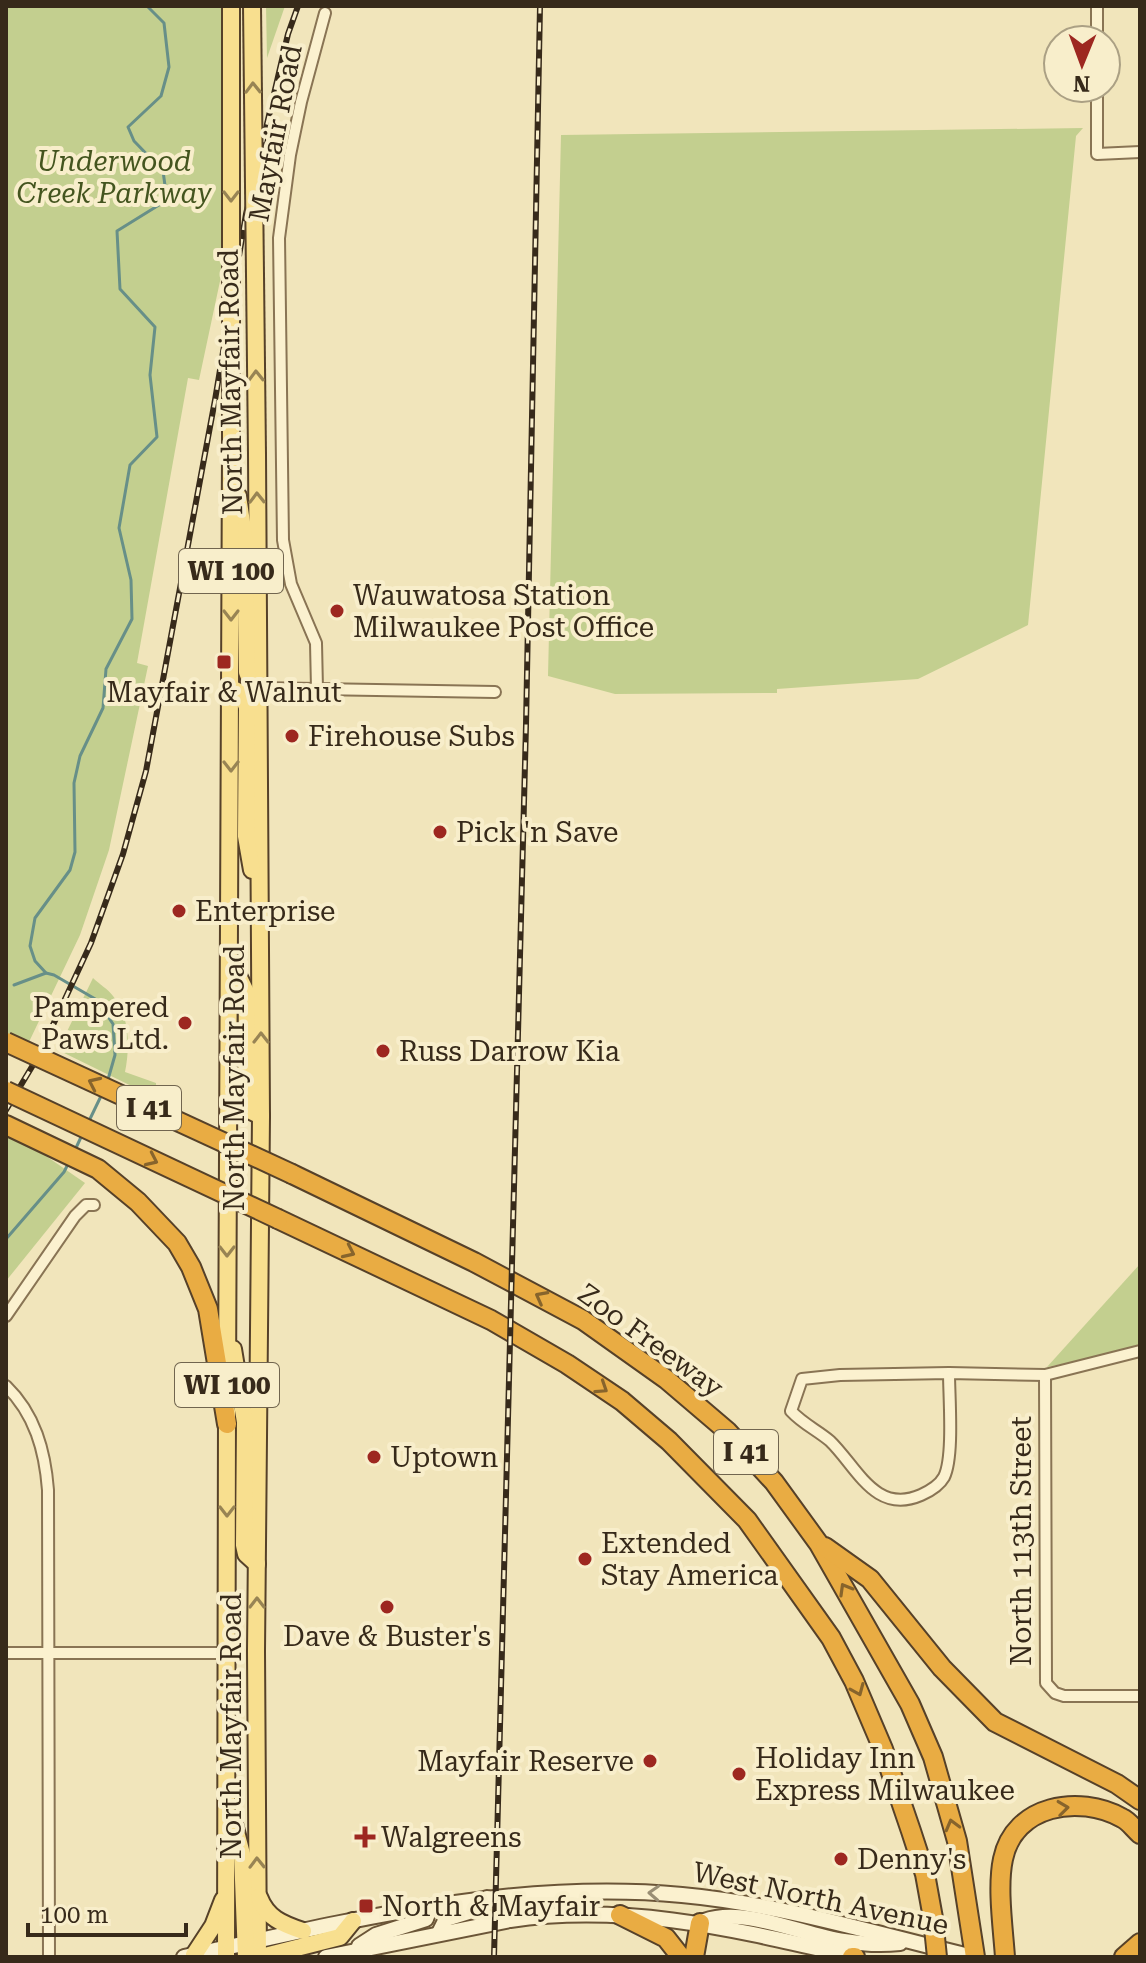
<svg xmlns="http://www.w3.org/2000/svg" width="1146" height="1963" viewBox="0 0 1146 1963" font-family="'Roboto Serif',serif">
	<rect width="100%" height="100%" fill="#f1e5bb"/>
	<!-- green -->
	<g fill="#c3cf8f">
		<path d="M 6,6 L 221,6 L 223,267 L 199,380 L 188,378 L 137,663 L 148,666 L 109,850 L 80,935 L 28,1044 L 6,1034 Z"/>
		<path d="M 266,6 L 285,6 L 267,58 Z"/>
		<path d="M 1083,128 L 1076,136 L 1028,625 L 918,679 L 777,689 L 777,693 L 615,694 L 548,676 L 561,135 Z"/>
		<path d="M 93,978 C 99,984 108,989 113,996 C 130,1016 130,1048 125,1072 L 156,1083 L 156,1098 L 58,1050 Z"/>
		<path d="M 10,1131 L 85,1183 L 6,1281 L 6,1136 Z"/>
		<path d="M 1140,1264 L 1140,1344 L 1101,1356 L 1047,1367 Z"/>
	</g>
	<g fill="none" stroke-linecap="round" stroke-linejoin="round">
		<!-- stream -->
		<g stroke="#678f88" stroke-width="3">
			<path d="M 14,985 L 46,973"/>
			<path d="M 107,1083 L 115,1055 L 113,1024 L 97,1000 L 54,975 L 46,973 L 35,961 L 30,946 L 35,918 L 70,870 L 75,852 L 74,783 L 80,756 L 103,708 L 106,669 L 132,619 L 131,580 L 119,528 L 130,465 L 157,437 L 150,375 L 155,327 L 120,289 L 117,231 L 167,200 L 163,171 L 134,141 L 128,127 L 161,96 L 169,67 L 164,23 L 147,6"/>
			<path d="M 88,1123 L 102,1094"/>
			<path d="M 74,1152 L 83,1133"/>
			<path d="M 6,1239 L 64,1172 L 69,1162"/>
		</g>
		<!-- street casing -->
		<g stroke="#897454" stroke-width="14">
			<g id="street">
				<path d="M 1097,6 L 1097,40"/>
				<path d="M 1097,88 L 1097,154 L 1140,152"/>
				<path d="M 257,688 L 495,692"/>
				<path d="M 317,689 L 316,643 L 291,584 L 283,540 L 279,238 L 290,155 L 301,102 L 325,13"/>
				<path d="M 6,1316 L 75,1216 L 86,1205 L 94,1205"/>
				<path d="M 949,1373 C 949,1397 954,1457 944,1477 C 939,1486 930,1491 921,1495 C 875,1515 857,1467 830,1441 C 817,1430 803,1424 791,1411 L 802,1379 L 840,1375 L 949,1373 L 1045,1375 L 1140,1351"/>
				<path d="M 1045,1375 L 1046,1683 L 1055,1693 L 1064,1696 L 1140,1696"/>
				<path d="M 6,1386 C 35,1414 45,1451 48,1490 L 49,1957"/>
				<path d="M 6,1653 L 227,1653"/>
			</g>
		</g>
		<!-- secondary casing -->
		<g stroke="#6b5537" stroke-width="18">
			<g id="secondary">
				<path d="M 704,1921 C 745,1906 802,1935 844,1941 C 863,1944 881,1945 900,1943"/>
				<path d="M 439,1933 L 446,1919 L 475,1910 L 487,1898"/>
				<path d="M 359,1946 L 376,1935 L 426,1919 L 430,1907"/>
				<path d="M 184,1957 C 347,1921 513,1879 682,1895 C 780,1904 877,1934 973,1957"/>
				<path d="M 326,1957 L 510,1920 C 629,1902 741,1931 856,1957"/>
			</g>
		</g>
		<!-- primary casing -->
		<g stroke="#564129" stroke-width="20">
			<g id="primary">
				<path d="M 257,454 L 261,1116 L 256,1651 L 258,1957"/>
				<path d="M 238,496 L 245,542 L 247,672 L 251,682 L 260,688"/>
				<path d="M 231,688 L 241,693 L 247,707 L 246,836 L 252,870"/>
				<path d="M 231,961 L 247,994 L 246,1096 L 249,1110 L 261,1116"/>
				<path d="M 233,1349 L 245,1422 L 244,1545 L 246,1554 L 257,1564"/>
				<path d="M 227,1388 L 231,453"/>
				<path d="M 234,1824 L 242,1854 L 246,1957"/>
				<path d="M 259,1897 C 267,1918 282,1924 303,1931"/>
				<path d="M 194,1955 L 213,1926 L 223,1900"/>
				<path d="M 226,1957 L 227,1411"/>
				<path d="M 261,1957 L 340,1937 L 353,1921"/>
			</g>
		</g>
		<!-- highway casing -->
		<g stroke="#564129" stroke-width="22">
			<g id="highway">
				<path d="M 6,1125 L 98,1169 L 138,1202 L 177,1243 L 191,1267 L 208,1309 L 227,1424"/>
				<path d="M 292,1174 L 474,1262 L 583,1320 L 666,1379 L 727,1431 L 774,1482 L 819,1544 L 910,1704 L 933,1757 L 957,1841 L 975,1957"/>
				<path d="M 278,1219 L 491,1320 L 567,1364 L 622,1401 L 669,1441 L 747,1520 L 831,1638 L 854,1681 L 883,1749 L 911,1831 L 925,1874 L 933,1918"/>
				<path d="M 825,1547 L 870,1579 L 942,1668 L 995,1722 L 1117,1784 L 1140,1800"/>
				<path d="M 620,1915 L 666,1938 L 681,1957"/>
				<path d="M 694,1957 L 700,1923"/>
				<path d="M 852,1957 L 855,1957"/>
				<path d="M 1005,1957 C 1003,1928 997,1887 1003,1859 C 1014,1805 1079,1794 1122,1818 C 1129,1821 1134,1829 1140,1834"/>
				<path d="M 1124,1957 L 1140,1943"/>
			</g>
		</g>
		<!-- street -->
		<use href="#street" stroke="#fbf1cf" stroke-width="10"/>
		<!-- secondary -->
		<use href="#secondary" stroke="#fbf1cf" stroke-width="14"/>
		<!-- primary -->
		<use href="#primary" stroke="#f8df8f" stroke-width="16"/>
		<!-- highway -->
		<use href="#highway" stroke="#e9ac43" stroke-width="18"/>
		<!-- rail casing -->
		<g stroke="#372a1a" stroke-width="6">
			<g id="rail">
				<path d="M 6,1110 L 39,1055 L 91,943 L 123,854 L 146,771 L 215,400 L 246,214 L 288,34 L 298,6"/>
				<path d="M 494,1957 L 526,725 L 540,6"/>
			</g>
		</g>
		<!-- rail -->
		<use href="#rail" stroke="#f8eecb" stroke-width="3" stroke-dasharray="9" stroke-linecap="butt"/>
		<!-- primary-bridge casing -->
		<g stroke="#564129" stroke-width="20" stroke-linecap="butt">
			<g id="primary-bridge">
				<path d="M 231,6 L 231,453"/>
				<path d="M 252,6 L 257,454"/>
			</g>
		</g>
		<!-- highway-bridge casing -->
		<g stroke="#564129" stroke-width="22" stroke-linecap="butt">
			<g id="highway-bridge">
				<path d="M 6,1042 L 292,1174"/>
				<path d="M 6,1091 L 278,1219"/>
				<path d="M 933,1918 L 937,1957"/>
			</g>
		</g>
		<!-- primary-bridge -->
		<use href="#primary-bridge" stroke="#f8df8f" stroke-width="16"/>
		<!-- highway-bridge -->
		<use href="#highway-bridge" stroke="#e9ac43" stroke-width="18"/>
	</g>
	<!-- one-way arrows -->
	<defs><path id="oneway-chevron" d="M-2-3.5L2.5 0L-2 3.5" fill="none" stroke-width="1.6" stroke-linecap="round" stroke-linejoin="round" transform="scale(2)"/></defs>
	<g stroke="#988454">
		<use href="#oneway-chevron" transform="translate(253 88) rotate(-91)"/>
		<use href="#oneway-chevron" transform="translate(231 196) rotate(90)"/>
		<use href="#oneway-chevron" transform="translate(256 376) rotate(-91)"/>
		<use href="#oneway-chevron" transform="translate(257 498) rotate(-91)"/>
		<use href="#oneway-chevron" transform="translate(231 615) rotate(90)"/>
		<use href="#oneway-chevron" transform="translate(231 766) rotate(90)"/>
		<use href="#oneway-chevron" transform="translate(261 1038) rotate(-90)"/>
		<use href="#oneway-chevron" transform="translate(227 1251) rotate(90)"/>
		<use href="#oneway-chevron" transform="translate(227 1511) rotate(90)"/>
		<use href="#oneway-chevron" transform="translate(257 1603) rotate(-90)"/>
		<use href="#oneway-chevron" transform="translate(257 1863) rotate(-91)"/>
	</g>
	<g stroke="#87642c">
		<use href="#oneway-chevron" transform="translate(94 1083) rotate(-155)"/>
		<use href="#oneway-chevron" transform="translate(152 1160) rotate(25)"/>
		<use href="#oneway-chevron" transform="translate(349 1252) rotate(25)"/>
		<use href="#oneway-chevron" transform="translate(541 1297) rotate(-152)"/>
		<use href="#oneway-chevron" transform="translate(602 1388) rotate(33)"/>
		<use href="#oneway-chevron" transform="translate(845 1589) rotate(-120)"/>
		<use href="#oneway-chevron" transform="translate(858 1690) rotate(67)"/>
		<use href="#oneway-chevron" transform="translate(1063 1808) rotate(-7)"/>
		<use href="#oneway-chevron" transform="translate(952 1825) rotate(-105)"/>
	</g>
	<use stroke="#998e74" href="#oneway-chevron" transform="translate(654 1893) rotate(-177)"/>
	<!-- markers -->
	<g fill="#9d2720" stroke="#f8eecb" stroke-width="3">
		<circle cx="337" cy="611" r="8"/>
		<rect x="216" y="654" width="16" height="16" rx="4"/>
		<circle cx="292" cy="736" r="8"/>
		<circle cx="440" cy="832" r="8"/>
		<circle cx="179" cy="911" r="8"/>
		<circle cx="185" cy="1023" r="8"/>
		<circle cx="383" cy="1051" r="8"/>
		<circle cx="374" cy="1457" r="8"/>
		<circle cx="585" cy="1559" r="8"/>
		<circle cx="387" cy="1607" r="8"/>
		<circle cx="650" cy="1761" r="8"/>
		<circle cx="739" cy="1774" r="8"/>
		<path d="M361 1825h8v8h8v8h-8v8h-8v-8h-8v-8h8z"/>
		<circle cx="841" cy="1859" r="8"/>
		<rect x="358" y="1898" width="16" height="16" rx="4"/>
	</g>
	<g text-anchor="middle" stroke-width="8" stroke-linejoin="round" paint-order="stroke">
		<!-- shield labels -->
		<g fill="#f8eecb" stroke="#71654f" stroke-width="2">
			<rect x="179" y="549" width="104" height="44" rx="6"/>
			<rect x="117" y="1086" width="64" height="44" rx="6"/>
			<rect x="175" y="1363" width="104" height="44" rx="6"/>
			<rect x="714" y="1430" width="64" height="44" rx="6"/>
		</g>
		<g font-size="26" font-weight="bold" fill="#372a1a">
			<text x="231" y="580">WI 100</text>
			<text x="149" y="1117">I 41</text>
			<text x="227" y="1394">WI 100</text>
			<text x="746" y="1461">I 41</text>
		</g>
		<!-- street labels -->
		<g font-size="28" fill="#372a1a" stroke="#f8eecb">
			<text transform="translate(275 133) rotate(-79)" y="10">Mayfair Road</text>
			<text transform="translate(230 382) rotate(-91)" y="10">North Mayfair Road</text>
			<text transform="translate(234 1078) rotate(-90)" y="10">North Mayfair Road</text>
			<text transform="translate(651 1340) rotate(36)" y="10">Zoo Freeway</text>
			<text transform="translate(1021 1541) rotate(-90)" y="10">North 113th Street</text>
			<text transform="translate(231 1726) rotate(-90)" y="10">North Mayfair Road</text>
			<text transform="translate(821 1898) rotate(12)" y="10">West North Avenue</text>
		</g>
		<!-- park labels -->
		<g font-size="28" font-style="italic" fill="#44551f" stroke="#f8eecb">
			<text x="114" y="171">Underwood<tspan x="114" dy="32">Creek Parkway</tspan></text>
		</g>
		<!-- poi labels -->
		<g font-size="28" fill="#372a1a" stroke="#f8eecb" text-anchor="start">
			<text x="353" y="605">Wauwatosa Station<tspan x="353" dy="32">Milwaukee Post Office</tspan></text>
			<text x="224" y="702" text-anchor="middle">Mayfair &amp; Walnut</text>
			<text x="308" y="746">Firehouse Subs</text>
			<text x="456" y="842">Pick 'n Save</text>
			<text x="195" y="921">Enterprise</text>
			<text x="169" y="1017" text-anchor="end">Pampered<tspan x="169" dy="32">Paws Ltd.</tspan></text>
			<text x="399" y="1061">Russ Darrow Kia</text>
			<text x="390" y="1467">Uptown</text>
			<text x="601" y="1553">Extended<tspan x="601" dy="32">Stay America</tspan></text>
			<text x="387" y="1646" text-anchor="middle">Dave &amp; Buster's</text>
			<text x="755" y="1768">Holiday Inn<tspan x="755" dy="32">Express Milwaukee</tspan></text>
			<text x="634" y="1771" text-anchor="end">Mayfair Reserve</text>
			<text x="381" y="1847">Walgreens</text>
			<text x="857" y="1869">Denny's</text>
			<text x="382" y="1916">North &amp; Mayfair</text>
		</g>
	</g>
	<!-- border -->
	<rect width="1146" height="1963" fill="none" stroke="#372a1a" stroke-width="16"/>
	<!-- north arrow -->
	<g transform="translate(1082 64) rotate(181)"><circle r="38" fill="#f8eecb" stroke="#aba084" stroke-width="2"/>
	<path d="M0-6L14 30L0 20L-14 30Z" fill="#9d2720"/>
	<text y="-12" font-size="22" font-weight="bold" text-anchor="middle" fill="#372a1a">N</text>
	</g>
	<!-- scale -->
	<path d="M28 1923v12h158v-12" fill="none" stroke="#372a1a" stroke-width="4"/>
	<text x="40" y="1923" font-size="24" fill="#372a1a" stroke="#f8eecb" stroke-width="6" paint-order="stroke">100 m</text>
</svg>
